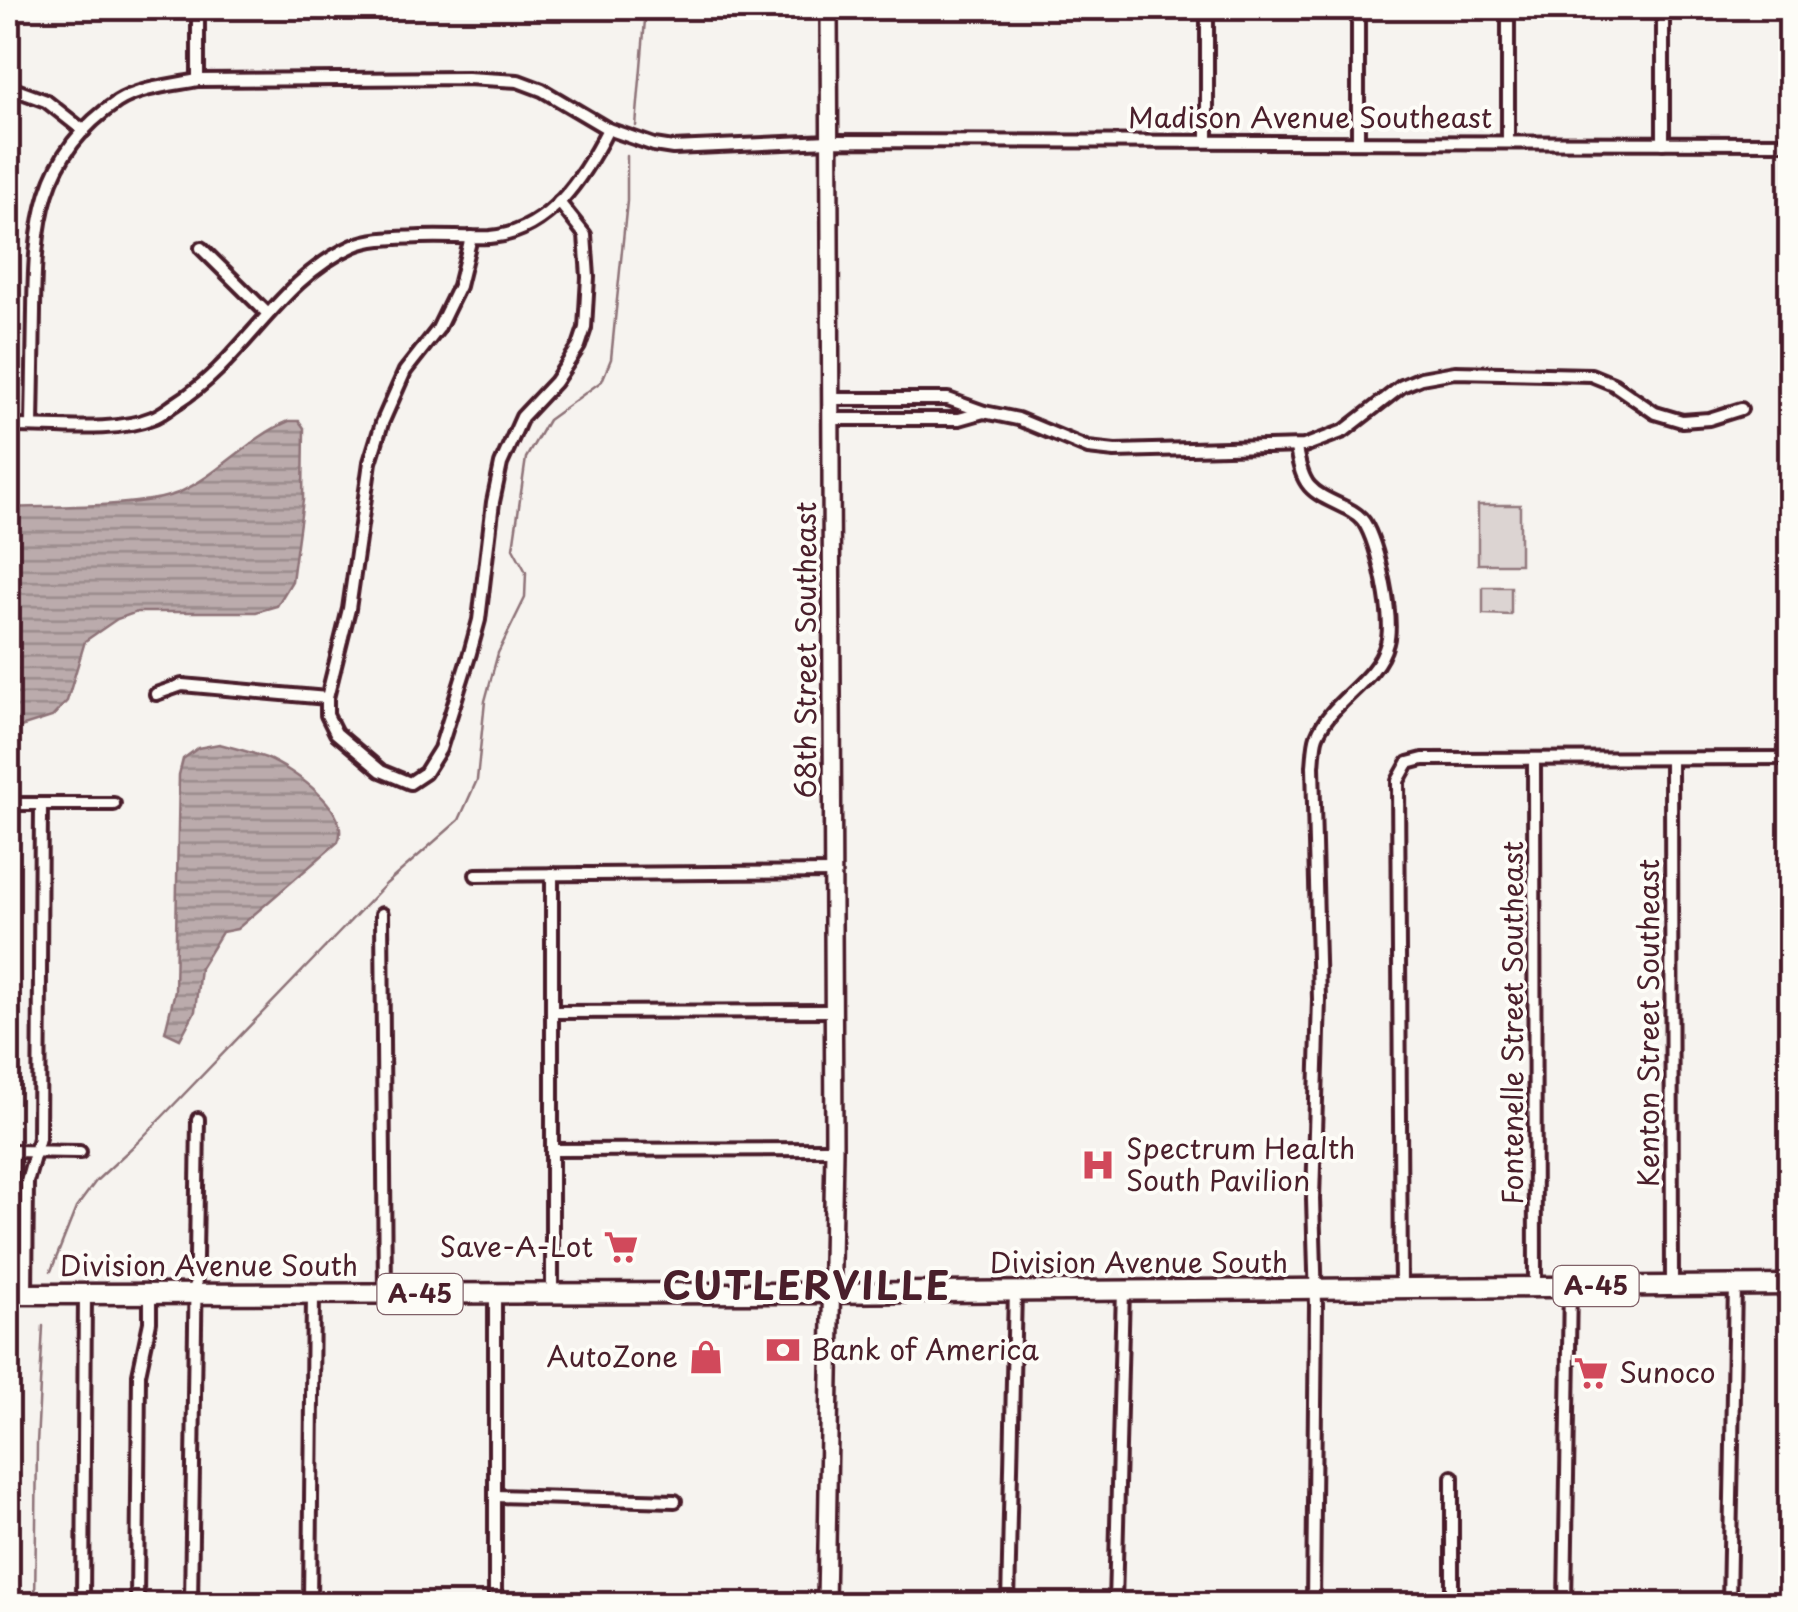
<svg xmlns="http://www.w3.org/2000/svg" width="1798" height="1612" viewBox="0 0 1798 1612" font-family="'Playpen Sans',sans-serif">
	<defs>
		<pattern id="water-rules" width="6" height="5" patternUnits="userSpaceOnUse" patternTransform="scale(2.5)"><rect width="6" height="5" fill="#bbabac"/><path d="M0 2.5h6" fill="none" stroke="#9a8b8c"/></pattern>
	</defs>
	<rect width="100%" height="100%" fill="#f6f3ef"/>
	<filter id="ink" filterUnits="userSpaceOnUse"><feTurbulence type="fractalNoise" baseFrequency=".01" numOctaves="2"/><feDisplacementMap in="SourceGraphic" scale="20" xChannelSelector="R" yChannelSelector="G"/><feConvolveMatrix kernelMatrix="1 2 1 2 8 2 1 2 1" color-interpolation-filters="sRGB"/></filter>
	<g filter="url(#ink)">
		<!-- green -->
		<g fill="#dcd4d2" stroke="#937a7e" stroke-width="2.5">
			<rect x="1478" y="505" width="42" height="59"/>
			<path d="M 1483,587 L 1511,587 L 1511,615 L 1483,614 Z"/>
		</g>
		<!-- water -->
		<g fill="url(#water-rules)" stroke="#8e7378" stroke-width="2.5">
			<path d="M 289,421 L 299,421 L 304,428 L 303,500 L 292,581 L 277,606 L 256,612 L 137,612 L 117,619 L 85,641 L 67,701 L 52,717 L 8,731 L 8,508 C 50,506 141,508 178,493 C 219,475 248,438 289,421 Z"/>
			<path d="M 219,744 C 234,748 251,752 266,758 C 292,769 352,810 338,842 L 237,929 L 222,932 L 200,968 L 195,1011 L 180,1039 L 165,1032 L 175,991 L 179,775 L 183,759 L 198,748 Z"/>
		</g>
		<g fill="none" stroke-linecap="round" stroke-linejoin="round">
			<!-- stream -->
			<g stroke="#8e7378" stroke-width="2.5">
				<path d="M 636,126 L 646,8"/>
				<path d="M 51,1271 L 76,1208 L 96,1181 L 140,1140 L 386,884 L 459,820 L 477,780 L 485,701 L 498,653 L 525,598 L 526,572 L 513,548 L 526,458 L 548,420 L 602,381 L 611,359 L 627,201 L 627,156"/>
				<path d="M 35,1604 L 37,1444 L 43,1326"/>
			</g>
			<!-- minor casing -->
			<g stroke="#4a1f2b" stroke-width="18">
				<g id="minor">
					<path d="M 198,8 L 198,80"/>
					<path d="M 1207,8 L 1207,140"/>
					<path d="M 1358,8 L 1358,140"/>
					<path d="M 1508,8 L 1508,141"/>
					<path d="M 1663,8 L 1663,143"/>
					<path d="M 8,87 L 46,101 L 84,131"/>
					<path d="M 471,237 L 459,286 L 438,329 L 405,371 L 382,423 L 370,462 L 349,609 L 327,698 L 327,715 L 336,733 L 381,771 L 410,783 L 425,773 L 440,749 L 470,653 L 479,620 L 493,502 L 501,464 L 522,417 L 555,382 L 579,346 L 585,328 L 588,277 L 585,235 L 559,202"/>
					<path d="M 201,248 L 267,313"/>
					<path d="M 830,399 L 948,399 L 984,412 L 1018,419 L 1088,448 L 1115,451 L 1304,446 L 1344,431 L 1402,386 L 1421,378 L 1455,372 L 1591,375 L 1613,384 L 1655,413 L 1682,421 L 1709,419 L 1741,409"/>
					<path d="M 830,419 L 959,419 L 984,412"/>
					<path d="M 32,425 C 33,387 33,349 34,311 C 35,226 39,154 117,102 C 139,88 172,85 198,80 L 467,78 L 518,81 L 542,90 L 608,129 L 654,145 L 673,148 L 829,141 L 1790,143"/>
					<path d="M 8,426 C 50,425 113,434 152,418 C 161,415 170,407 178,402 C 244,360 279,279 353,246 C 373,237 400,238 421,237 C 444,236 467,238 490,237 C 550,232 584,176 608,129"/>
					<path d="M 1296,448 C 1303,489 1310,491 1346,508 C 1352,511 1360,516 1364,522 C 1378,544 1394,618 1387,643 C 1377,682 1331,700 1317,736 C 1314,744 1314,757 1313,766 L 1319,999 L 1313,1199 L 1316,1305 L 1313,1604"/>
					<path d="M 156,694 L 182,685 L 327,698"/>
					<path d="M 1534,760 L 1535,1286"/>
					<path d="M 1671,760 L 1672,1286"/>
					<path d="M 8,804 L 114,804"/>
					<path d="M 552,874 L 552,1293"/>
					<path d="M 476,875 L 832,872"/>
					<path d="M 382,914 L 385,1294"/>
					<path d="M 552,1012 L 832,1011"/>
					<path d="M 552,1150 L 834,1149"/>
					<path d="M 8,1151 L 80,1152"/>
					<path d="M 1401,1288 L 1398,781 L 1408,763 L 1423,759 L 1790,758"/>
					<path d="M 11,1294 L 13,1151"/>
					<path d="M 26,1294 L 27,1182 L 39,1138 L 41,804"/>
					<path d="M 1452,1477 L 1452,1604"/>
					<path d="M 495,1496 L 675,1501"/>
					<path d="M 83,1604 L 85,1294"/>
					<path d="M 137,1604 L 139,1374 L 150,1322 L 150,1294"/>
					<path d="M 191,1604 L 198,1119"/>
					<path d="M 310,1604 L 313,1294"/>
					<path d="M 495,1604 L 495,1294"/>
					<path d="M 1008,1604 L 1015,1290"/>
					<path d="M 1115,1604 L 1123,1289"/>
					<path d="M 1565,1604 L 1570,1286"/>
					<path d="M 1729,1604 L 1735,1285"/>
				</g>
			</g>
			<!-- secondary casing -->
			<g stroke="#4a1f2b" stroke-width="22">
				<path id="secondary" d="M 826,1604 L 834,1149 L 829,8"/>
			</g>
			<!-- primary casing -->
			<g stroke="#4a1f2b" stroke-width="25">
				<path id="primary" d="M 8,1294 L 812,1293 L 1790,1285"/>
			</g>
			<!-- minor -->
			<use href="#minor" stroke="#fdfcf7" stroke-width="10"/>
			<!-- secondary -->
			<use href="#secondary" stroke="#fdfcf7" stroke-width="15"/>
			<!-- primary -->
			<use href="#primary" stroke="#fdfcf7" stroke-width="18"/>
		</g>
	</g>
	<!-- icons -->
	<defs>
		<g id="hospital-bare" transform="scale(2.7)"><path d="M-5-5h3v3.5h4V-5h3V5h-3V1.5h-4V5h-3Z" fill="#d1495b" stroke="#fdfcf7" stroke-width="2.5" paint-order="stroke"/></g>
		<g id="supermarket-bare" transform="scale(2.7)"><path d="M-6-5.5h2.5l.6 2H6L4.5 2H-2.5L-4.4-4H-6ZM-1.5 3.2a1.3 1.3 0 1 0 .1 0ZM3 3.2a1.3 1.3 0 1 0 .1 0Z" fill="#d1495b" stroke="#fdfcf7" stroke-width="2.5" paint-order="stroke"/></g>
		<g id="bank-bare" transform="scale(2.7)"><path d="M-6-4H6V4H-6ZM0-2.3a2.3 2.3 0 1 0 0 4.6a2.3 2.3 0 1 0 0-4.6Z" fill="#d1495b" stroke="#fdfcf7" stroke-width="2.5" paint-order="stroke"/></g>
		<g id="shop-bare" transform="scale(2.7)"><path d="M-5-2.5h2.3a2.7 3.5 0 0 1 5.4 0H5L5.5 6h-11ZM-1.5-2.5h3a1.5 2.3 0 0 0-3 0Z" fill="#d1495b" stroke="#fdfcf7" stroke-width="2.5" paint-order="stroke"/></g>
	</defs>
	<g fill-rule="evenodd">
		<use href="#hospital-bare" x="1098" y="1165"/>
		<use href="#supermarket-bare" x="621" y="1247"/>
		<use href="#bank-bare" x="783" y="1350"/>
		<use href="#shop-bare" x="706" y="1357"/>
		<use href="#supermarket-bare" x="1591" y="1373"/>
	</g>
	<g text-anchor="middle" stroke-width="8" stroke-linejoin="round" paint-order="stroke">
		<!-- shield labels -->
		<g fill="#fdfcf7" stroke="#806168" stroke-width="2.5">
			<rect x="1553.5" y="1266" width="85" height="40" rx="8"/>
			<rect x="377.5" y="1274" width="85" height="40" rx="8"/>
		</g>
		<g font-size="25" font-weight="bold" fill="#4a1f2b">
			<text x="1596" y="1295">A-45</text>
			<text x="420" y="1303">A-45</text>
		</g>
		<!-- street labels -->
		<g font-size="28" fill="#4a1f2b" stroke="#fdfcf7">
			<text x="1310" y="128">Madison Avenue Southeast</text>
			<text transform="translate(806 650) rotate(-90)" y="10">68th Street Southeast</text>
			<text transform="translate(1513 1023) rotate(-90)" y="10">Fontenelle Street Southeast</text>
			<text transform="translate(1649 1023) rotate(-90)" y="10">Kenton Street Southeast</text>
			<text x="1139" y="1273">Division Avenue South</text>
			<text x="209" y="1276">Division Avenue South</text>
		</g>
		<!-- poi labels -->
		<g font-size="28" fill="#4a1f2b" stroke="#fdfcf7" text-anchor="start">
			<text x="1126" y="1159">Spectrum Health<tspan x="1126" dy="32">South Pavilion</tspan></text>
			<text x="593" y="1257" text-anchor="end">Save-A-Lot</text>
			<text x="811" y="1360">Bank of America</text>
			<text x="678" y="1367" text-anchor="end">AutoZone</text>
			<text x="1619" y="1383">Sunoco</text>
		</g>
		<!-- district labels -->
		<g font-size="38" font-weight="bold" letter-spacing="2.5" fill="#4a1f2b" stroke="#fdfcf7">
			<text x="807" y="1300">CUTLERVILLE</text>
		</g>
	</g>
	<!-- margin -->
	<rect width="1798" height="1612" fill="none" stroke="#fdfcf7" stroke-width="40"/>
	<rect x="20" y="20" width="1758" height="1572" fill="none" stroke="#4a1f2b" stroke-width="4" filter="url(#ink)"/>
</svg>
